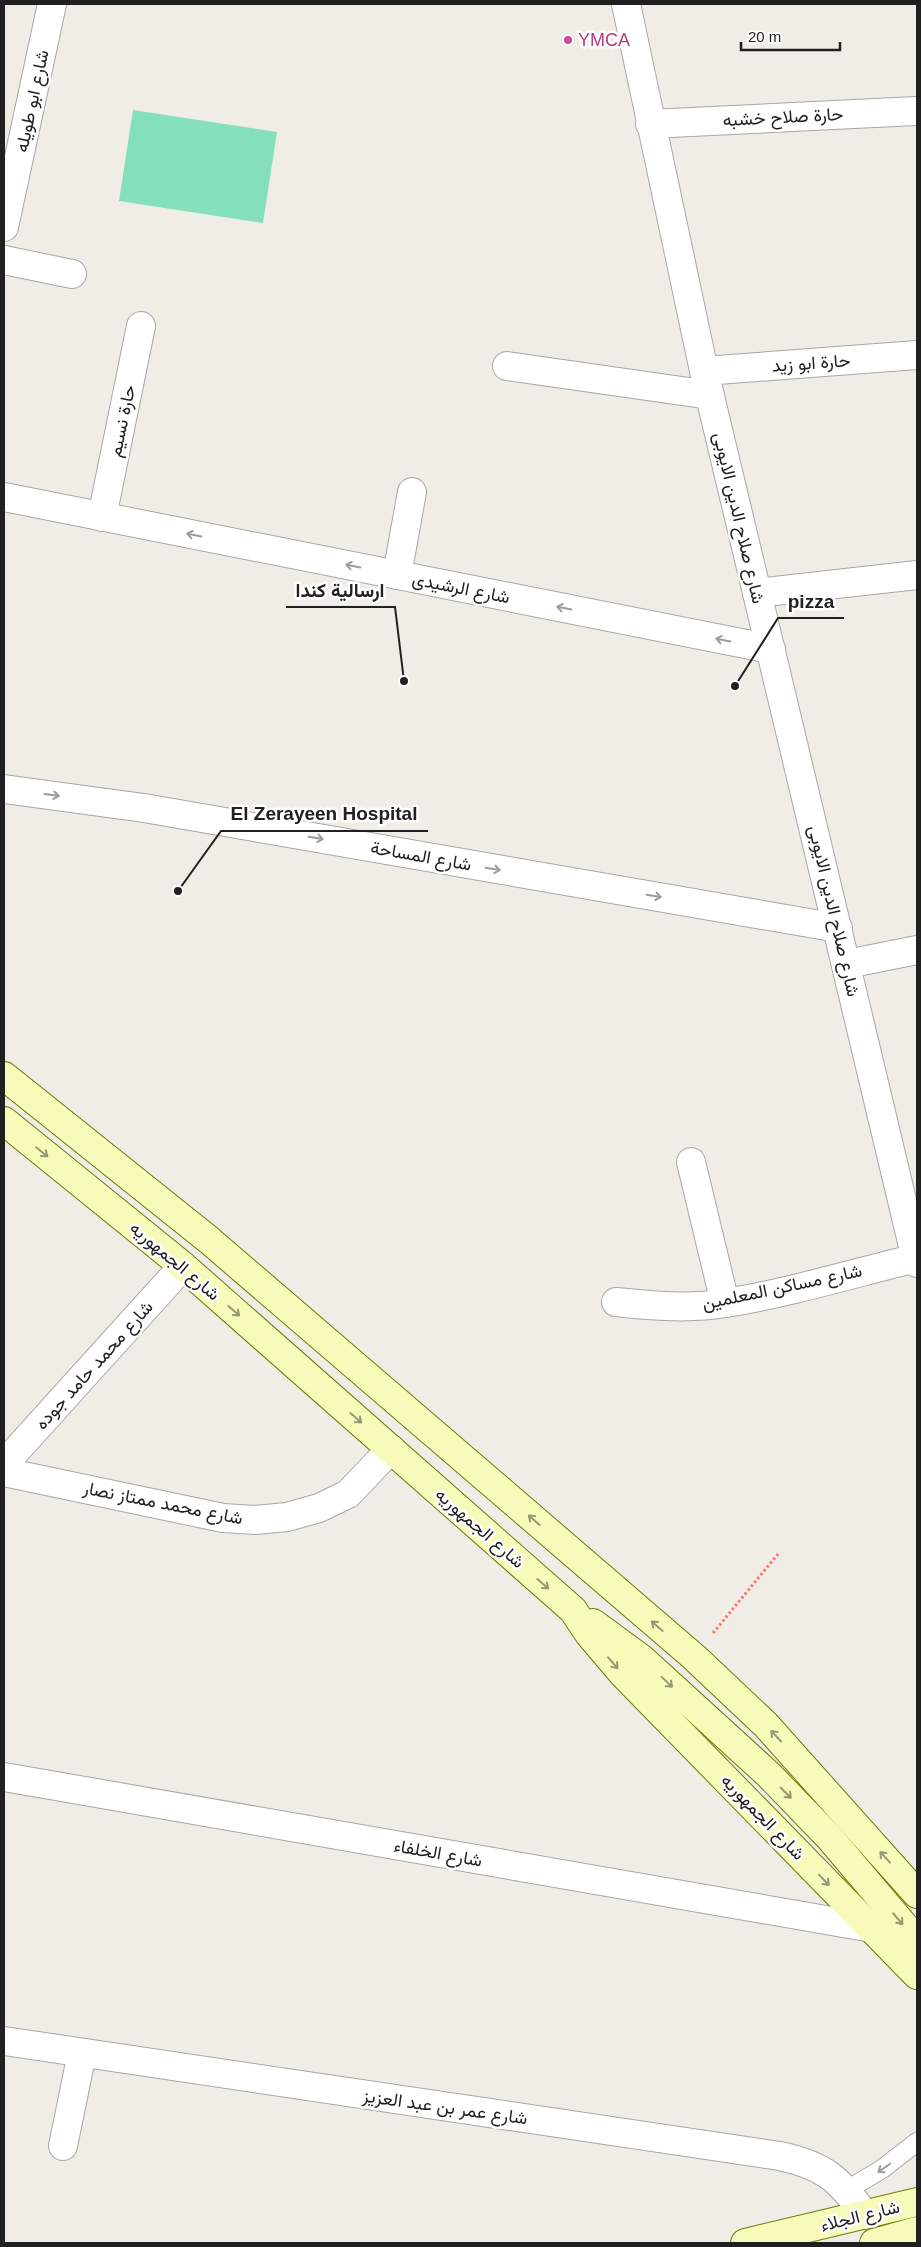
<svg xmlns="http://www.w3.org/2000/svg" width="921" height="2247" viewBox="0 0 921 2247" font-family="Helvetica,Vazirmatn,sans-serif">
	<rect width="100%" height="100%" fill="#f0ede6"/>
	<!-- pitch -->
	<path fill="#84dfbb" d="M 133,110 L 277,132 L 263,223 L 119,201 Z"/>
	<g fill="none" stroke-linecap="round" stroke-linejoin="round">
		<!-- lane casing -->
		<g stroke="#a7a7a7" stroke-width="20">
			<path id="lane" d="M 847,2190 L 882,2169 L 917,2142"/>
		</g>
		<!-- street casing -->
		<g stroke="#a7a7a7" stroke-width="30">
			<g id="street">
				<path d="M 626,4 L 704,371 L 917,1263"/>
				<path d="M 650,124 L 916,111"/>
				<path d="M 4,227 L 52,4"/>
				<path d="M 4,260 L 72,274"/>
				<path d="M 507,366 L 710,395"/>
				<path d="M 704,371 L 917,355"/>
				<path d="M 4,497 L 771,649"/>
				<path d="M 102,517 L 141,326"/>
				<path d="M 397,575 L 412,492"/>
				<path d="M 757,593 L 917,575"/>
				<path d="M 4,789 L 144,808 L 838,928"/>
				<path d="M 847,964 L 917,950"/>
				<path d="M 691,1162 L 725,1303"/>
				<path d="M 616,1302 C 653,1306 690,1309 726,1303 C 788,1293 855,1273 916,1258"/>
				<path d="M 4,1464 L 183,1266"/>
				<path d="M 4,1472 L 223,1518 L 255,1520 L 287,1517 L 319,1508 L 348,1494 L 391,1449"/>
				<path d="M 4,1777 L 872,1928"/>
				<path d="M 4,2041 L 780,2156 C 825,2166 839,2179 865,2215"/>
				<path d="M 63,2146 L 82,2053"/>
			</g>
		</g>
		<!-- secondary casing -->
		<g stroke="#6e7904" stroke-width="30">
			<g id="secondary">
				<path d="M 4,1076 L 209,1240 L 694,1657 L 766,1725 L 917,1894"/>
				<path d="M 4,1121 L 183,1266 L 573,1610 L 589,1634 L 623,1674 L 917,1975"/>
				<path d="M 593,1623 L 642,1659 L 769,1775 L 829,1837 L 917,1941"/>
				<path d="M 745,2243 L 917,2202"/>
				<path d="M 874,2243 L 917,2231"/>
			</g>
		</g>
		<!-- path -->
		<path stroke="#fa796d" stroke-width="3" stroke-dasharray="2.5 2.5" stroke-linecap="butt" d="M 713,1633 L 778,1554"/>
		<!-- lane -->
		<use href="#lane" stroke="#fff" stroke-width="18"/>
		<!-- street -->
		<use href="#street" stroke="#fff" stroke-width="28"/>
		<!-- secondary -->
		<use href="#secondary" stroke="#f8faba" stroke-width="28"/>
	</g>
	<!-- one-way arrows -->
	<defs><path id="oneway-shaft" d="M-6 0H5M1.5-3L5.5 0L1.5 3" fill="none" stroke-width="1.6" stroke-linecap="round" stroke-linejoin="round" transform="scale(1.25)"/></defs>
	<g stroke="#9b9b9b">
		<use href="#oneway-shaft" transform="translate(194 535) rotate(-169)"/>
		<use href="#oneway-shaft" transform="translate(353 566) rotate(-169)"/>
		<use href="#oneway-shaft" transform="translate(564 608) rotate(-169)"/>
		<use href="#oneway-shaft" transform="translate(723 640) rotate(-169)"/>
		<use href="#oneway-shaft" transform="translate(52 795) rotate(7)"/>
		<use href="#oneway-shaft" transform="translate(316 838) rotate(10)"/>
		<use href="#oneway-shaft" transform="translate(493 869) rotate(10)"/>
		<use href="#oneway-shaft" transform="translate(654 896) rotate(10)"/>
		<use href="#oneway-shaft" transform="translate(884 2168) rotate(145)"/>
	</g>
	<g stroke="#979875">
		<use href="#oneway-shaft" transform="translate(42 1152) rotate(39)"/>
		<use href="#oneway-shaft" transform="translate(234 1311) rotate(41)"/>
		<use href="#oneway-shaft" transform="translate(356 1418) rotate(41)"/>
		<use href="#oneway-shaft" transform="translate(534 1520) rotate(-139)"/>
		<use href="#oneway-shaft" transform="translate(543 1584) rotate(41)"/>
		<use href="#oneway-shaft" transform="translate(657 1626) rotate(-139)"/>
		<use href="#oneway-shaft" transform="translate(613 1663) rotate(49)"/>
		<use href="#oneway-shaft" transform="translate(667 1682) rotate(43)"/>
		<use href="#oneway-shaft" transform="translate(776 1736) rotate(-133)"/>
		<use href="#oneway-shaft" transform="translate(786 1793) rotate(45)"/>
		<use href="#oneway-shaft" transform="translate(885 1857) rotate(-132)"/>
		<use href="#oneway-shaft" transform="translate(824 1880) rotate(46)"/>
		<use href="#oneway-shaft" transform="translate(898 1919) rotate(50)"/>
	</g>
	<!-- markers -->
	<circle fill="#d1479c" stroke="#fff" stroke-width="2" cx="568" cy="40" r="5"/>
	<g text-anchor="middle" stroke-width="5" stroke-linejoin="round" paint-order="stroke">
		<!-- hotel labels -->
		<g font-size="18" fill="#b23c85" stroke="#fff" text-anchor="start">
			<text x="578" y="46">YMCA</text>
		</g>
		<!-- street labels -->
		<g font-size="18" fill="#202020" stroke="#fff">
			<text transform="translate(32 101) rotate(-78)" y="6">شارع ابو طويله</text>
			<text transform="translate(783 117) rotate(-3)" y="6">حارة صلاح خشبه</text>
			<text transform="translate(811 363) rotate(-4)" y="6">حارة ابو زيد</text>
			<text transform="translate(122 421) rotate(-78)" y="6">حارة نسيم</text>
			<text transform="translate(739 518) rotate(77)" y="6">شارع صلاح الدين الايوبى</text>
			<text transform="translate(461 588) rotate(11)" y="6">شارع الرشيدى</text>
			<text transform="translate(421 856) rotate(10)" y="6">شارع المساحة</text>
			<text transform="translate(834 911) rotate(77)" y="6">شارع صلاح الدين الايوبى</text>
			<text transform="translate(175 1261) rotate(40)" y="6">شارع الجمهوريه</text>
			<text transform="translate(782 1287) rotate(-12)" y="6">شارع مساكن المعلمين</text>
			<text transform="translate(94 1365) rotate(-48)" y="6">شارع محمد حامد جوده</text>
			<text transform="translate(163 1503) rotate(11)" y="6">شارع محمد ممتاز نصار</text>
			<text transform="translate(480 1528) rotate(41)" y="6">شارع الجمهوريه</text>
			<text transform="translate(763 1817) rotate(46)" y="6">شارع الجمهوريه</text>
			<text transform="translate(438 1853) rotate(10)" y="6">شارع الخلفاء</text>
			<text transform="translate(445 2107) rotate(8)" y="6">شارع عمر بن عبد العزيز</text>
			<text transform="translate(860 2216) rotate(-14)" y="6">شارع الجلاء</text>
		</g>
	</g>
	<!-- callouts -->
	<path fill="none" stroke="#202020" stroke-width="2" d="M404 681L395 607H286M735 686L778 618H844M178 891L221 831H428"/>
	<g fill="#202020" stroke="#fff" stroke-width="2">
		<circle cx="404" cy="681" r="5"/>
		<circle cx="735" cy="686" r="5"/>
		<circle cx="178" cy="891" r="5"/>
	</g>
	<g font-size="19" text-anchor="middle" font-weight="bold" fill="#202020" stroke="#fff" stroke-width="5" stroke-linejoin="round" paint-order="stroke">
		<text x="340" y="597">ارسالية كندا</text>
		<text x="811" y="608">pizza</text>
		<text x="324" y="820">El Zerayeen Hospital</text>
	</g>
	<!-- border -->
	<rect width="921" height="2247" fill="none" stroke="#202020" stroke-width="10"/>
	<!-- scale -->
	<path d="M741 42v8h99v-8" fill="none" stroke="#202020" stroke-width="2.5"/>
	<text x="748" y="42" font-size="15" fill="#202020" stroke="#ffffff" stroke-width="4" paint-order="stroke">20 m</text>
</svg>
